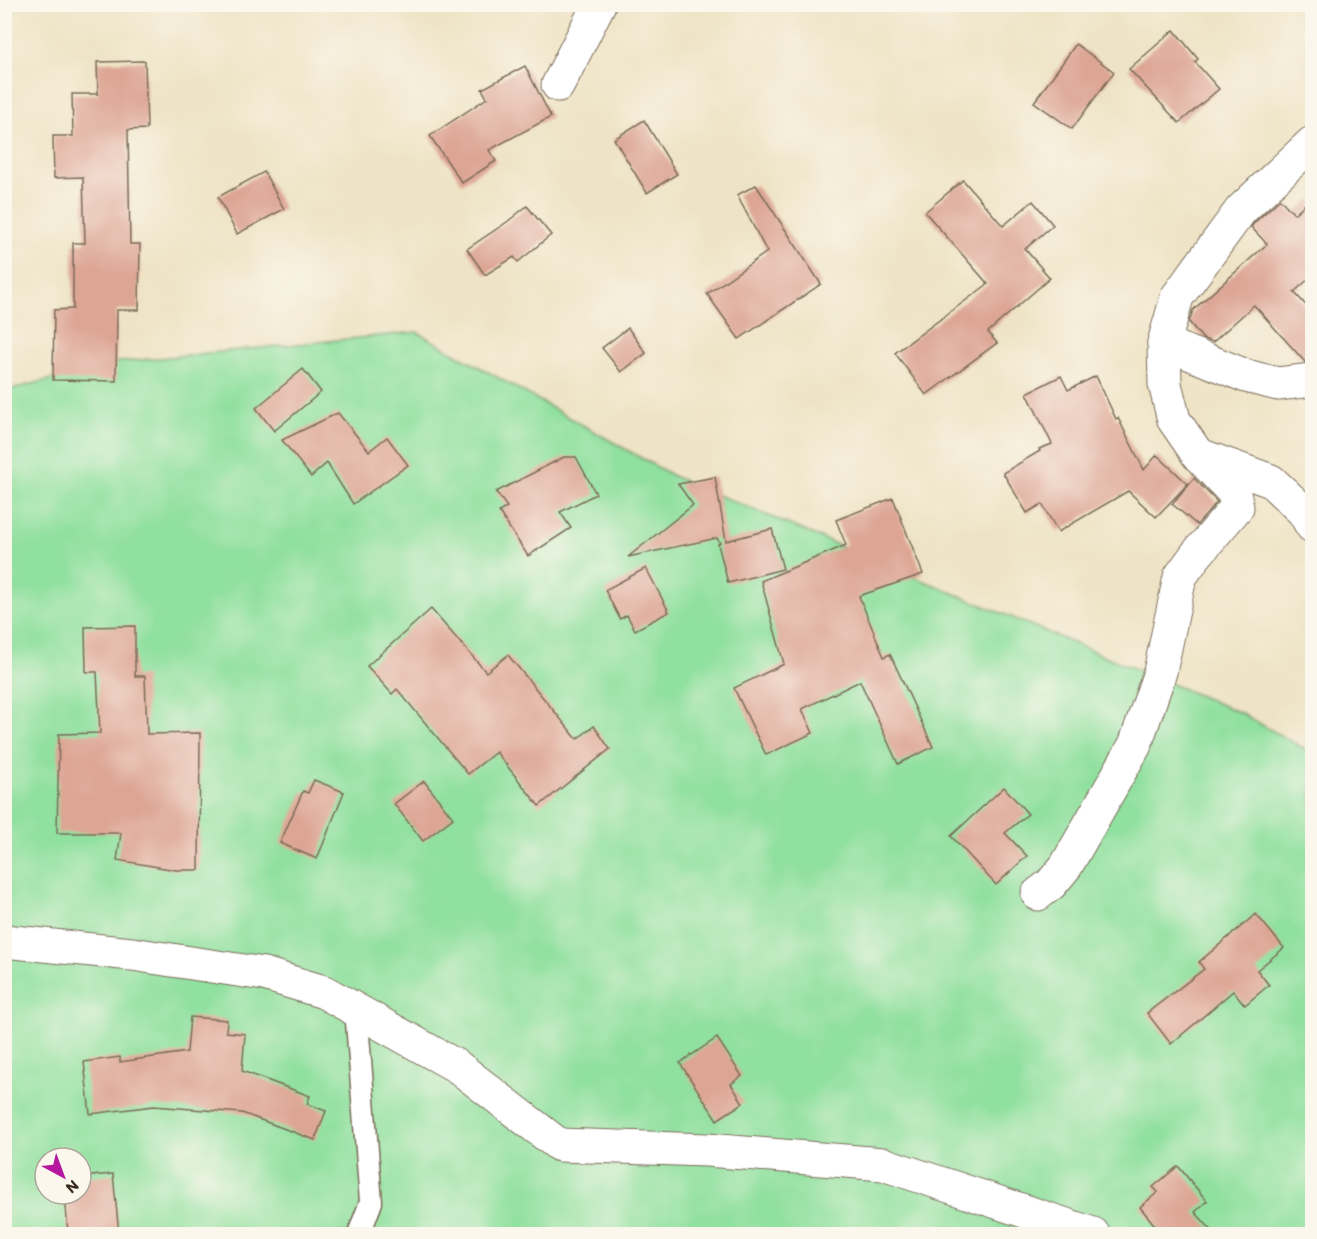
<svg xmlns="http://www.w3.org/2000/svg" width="1317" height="1239" viewBox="0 0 1317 1239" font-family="Itim,sans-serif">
	<rect width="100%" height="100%" fill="#fbf7ec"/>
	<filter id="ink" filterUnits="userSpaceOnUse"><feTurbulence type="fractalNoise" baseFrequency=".0167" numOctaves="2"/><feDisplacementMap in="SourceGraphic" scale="12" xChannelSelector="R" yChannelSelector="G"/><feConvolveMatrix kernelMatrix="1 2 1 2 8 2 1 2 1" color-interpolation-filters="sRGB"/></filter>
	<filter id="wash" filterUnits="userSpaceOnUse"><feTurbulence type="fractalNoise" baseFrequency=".008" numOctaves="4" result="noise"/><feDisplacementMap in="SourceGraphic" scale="24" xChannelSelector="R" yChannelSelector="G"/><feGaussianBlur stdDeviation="1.35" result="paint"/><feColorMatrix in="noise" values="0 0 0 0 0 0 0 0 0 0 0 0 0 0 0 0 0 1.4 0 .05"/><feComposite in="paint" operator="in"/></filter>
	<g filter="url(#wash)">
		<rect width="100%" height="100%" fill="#eee3c5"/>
		<!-- green -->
		<path fill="#90e09f" stroke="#66855e" stroke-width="1.5" fill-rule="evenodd" d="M 417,332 L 675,477 L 1241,713 L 1312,753 L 1312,1234 L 5,1234 L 4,391 L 120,362 ZM 45,1158 L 81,1158 L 81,1194 L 45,1194 Z"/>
		<g id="blocks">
			<!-- building -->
			<g fill="#dda594">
				<path d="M 1174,30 L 1198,59 L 1195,62 L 1219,89 L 1179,123 L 1129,69 Z"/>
				<path d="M 1076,44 L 1114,72 L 1072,129 L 1034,102 Z"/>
				<path d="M 145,61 L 147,129 L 128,130 L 130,244 L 140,244 L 139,310 L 117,310 L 116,381 L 53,380 L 54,310 L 73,309 L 73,243 L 85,243 L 83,177 L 54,178 L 53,136 L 73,136 L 72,94 L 98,94 L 97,62 Z"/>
				<path d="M 525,66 L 551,117 L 489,150 L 496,161 L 462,183 L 430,136 L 487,98 L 482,89 Z"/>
				<path d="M 644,120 L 677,174 L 647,193 L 614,139 Z"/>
				<path d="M 264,172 L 284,209 L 237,234 L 218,197 Z"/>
				<path d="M 963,180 L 1003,226 L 1033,201 L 1053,225 L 1025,249 L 1050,278 L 988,332 L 997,343 L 926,395 L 895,353 L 988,284 L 925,212 Z"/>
				<path d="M 756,185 L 821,284 L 739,339 L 707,294 L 767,252 L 737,195 Z"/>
				<path d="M 1312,198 L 1312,276 L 1294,292 L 1312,312 L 1312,362 L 1305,362 L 1254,305 L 1213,342 L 1203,339 L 1189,322 L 1193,310 L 1267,244 L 1251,227 L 1255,222 L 1280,199 L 1294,214 Z"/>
				<path d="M 527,206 L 551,235 L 518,262 L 514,257 L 485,275 L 467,249 L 507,222 Z"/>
				<path d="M 628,328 L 646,353 L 621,372 L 602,348 Z"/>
				<path d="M 303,369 L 321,392 L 274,431 L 256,408 Z"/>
				<path d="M 1061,376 L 1068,390 L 1096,376 L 1116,419 L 1118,418 L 1144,470 L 1157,455 L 1188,484 L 1156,517 L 1128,491 L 1058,532 L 1042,504 L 1027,513 L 1003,473 L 1040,451 L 1039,449 L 1052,444 L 1027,393 Z"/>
				<path d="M 338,413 L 369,451 L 387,437 L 408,465 L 353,504 L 327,463 L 311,477 L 282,440 Z"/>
				<path d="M 564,457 L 576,457 L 596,494 L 560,512 L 571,528 L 528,556 L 499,512 L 507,507 L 496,492 Z"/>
				<path d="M 715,477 L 726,541 L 772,529 L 783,569 L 728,583 L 718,544 L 720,543 L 717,538 L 628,557 L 693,505 L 678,484 Z"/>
				<path d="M 1194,478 L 1217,502 L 1197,525 L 1172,504 Z"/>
				<path d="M 893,498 L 923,574 L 859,596 L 884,657 L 890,654 L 933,747 L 898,764 L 860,681 L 802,709 L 813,733 L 766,755 L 734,688 L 784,664 L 761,581 L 846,545 L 836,520 Z"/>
				<path d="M 646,568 L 669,612 L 635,630 L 627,615 L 620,619 L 605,590 Z"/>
				<path d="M 431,609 L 486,672 L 508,655 L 577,739 L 594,726 L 610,749 L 539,806 L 496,752 L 468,774 L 397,689 L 392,694 L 367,666 Z"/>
				<path d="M 135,626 L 135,676 L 145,676 L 147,734 L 200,733 L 199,870 L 176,870 L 117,860 L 121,833 L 57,833 L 59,734 L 100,733 L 97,672 L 86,672 L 85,627 Z"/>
				<path d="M 314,780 L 344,792 L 317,859 L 280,843 L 303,791 L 308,793 Z"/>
				<path d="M 424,781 L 453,818 L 423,841 L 394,804 Z"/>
				<path d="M 1004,787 L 1028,814 L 1005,833 L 1027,856 L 996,885 L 951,836 Z"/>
				<path d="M 1256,914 L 1284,948 L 1257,970 L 1269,985 L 1245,1005 L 1233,991 L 1171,1044 L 1147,1013 L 1204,969 L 1199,962 Z"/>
				<path d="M 190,1017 L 227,1020 L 226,1032 L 245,1034 L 242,1071 L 310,1096 L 307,1104 L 326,1111 L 315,1140 L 242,1113 L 154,1106 L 90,1114 L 84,1062 L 120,1057 L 120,1062 L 187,1052 Z"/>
				<path d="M 717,1038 L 742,1076 L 731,1084 L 743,1103 L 717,1120 L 680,1063 Z"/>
				<path d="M 1178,1166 L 1207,1201 L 1195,1212 L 1215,1234 L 1162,1234 L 1140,1207 L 1158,1192 L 1153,1187 Z"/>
				<path d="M 113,1174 L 119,1234 L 68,1234 L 65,1194 L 81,1194 L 81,1177 Z"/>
			</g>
		</g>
	</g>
	<g filter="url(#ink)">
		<use href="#blocks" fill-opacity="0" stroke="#7a6b58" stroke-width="1.5"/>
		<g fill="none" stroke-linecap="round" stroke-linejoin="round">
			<!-- lane casing -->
			<g stroke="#7a6b58" stroke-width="25">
				<path id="lane" d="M 356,1009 L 371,1202 L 359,1234"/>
			</g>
			<!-- street casing -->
			<g stroke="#7a6b58" stroke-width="35">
				<g id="street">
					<path d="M 558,85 L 599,4"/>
					<path d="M 1164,343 L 1246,376 L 1278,384 L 1312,380"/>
					<path d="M 1205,457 L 1271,481 L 1303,511 L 1312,526"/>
					<path d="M 1038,894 L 1051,884 L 1066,866 L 1135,745 L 1160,672 L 1180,577 L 1196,555 L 1237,507 L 1234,493 L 1198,455 L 1174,420 L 1165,384 L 1164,343 L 1177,297 L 1241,210 L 1312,143"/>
					<path d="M 4,941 L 132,954 L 264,974 L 324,992 L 458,1067 L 559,1145 L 707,1150 L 883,1164 L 1093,1234"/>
				</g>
			</g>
			<!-- lane -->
			<use href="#lane" stroke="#fff" stroke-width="22"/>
			<!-- street -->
			<use href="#street" stroke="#fff" stroke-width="33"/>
		</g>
	</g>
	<!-- margin -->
	<rect width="1317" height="1239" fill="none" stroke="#fbf7ec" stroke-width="24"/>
	<!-- north arrow -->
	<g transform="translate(63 1176) rotate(139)"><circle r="28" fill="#fbf7ec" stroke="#aea59a" stroke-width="1.5"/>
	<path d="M0-4.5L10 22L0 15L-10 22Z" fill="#b5179e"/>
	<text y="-9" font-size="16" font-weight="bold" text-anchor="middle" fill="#3b2a1e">N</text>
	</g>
</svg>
